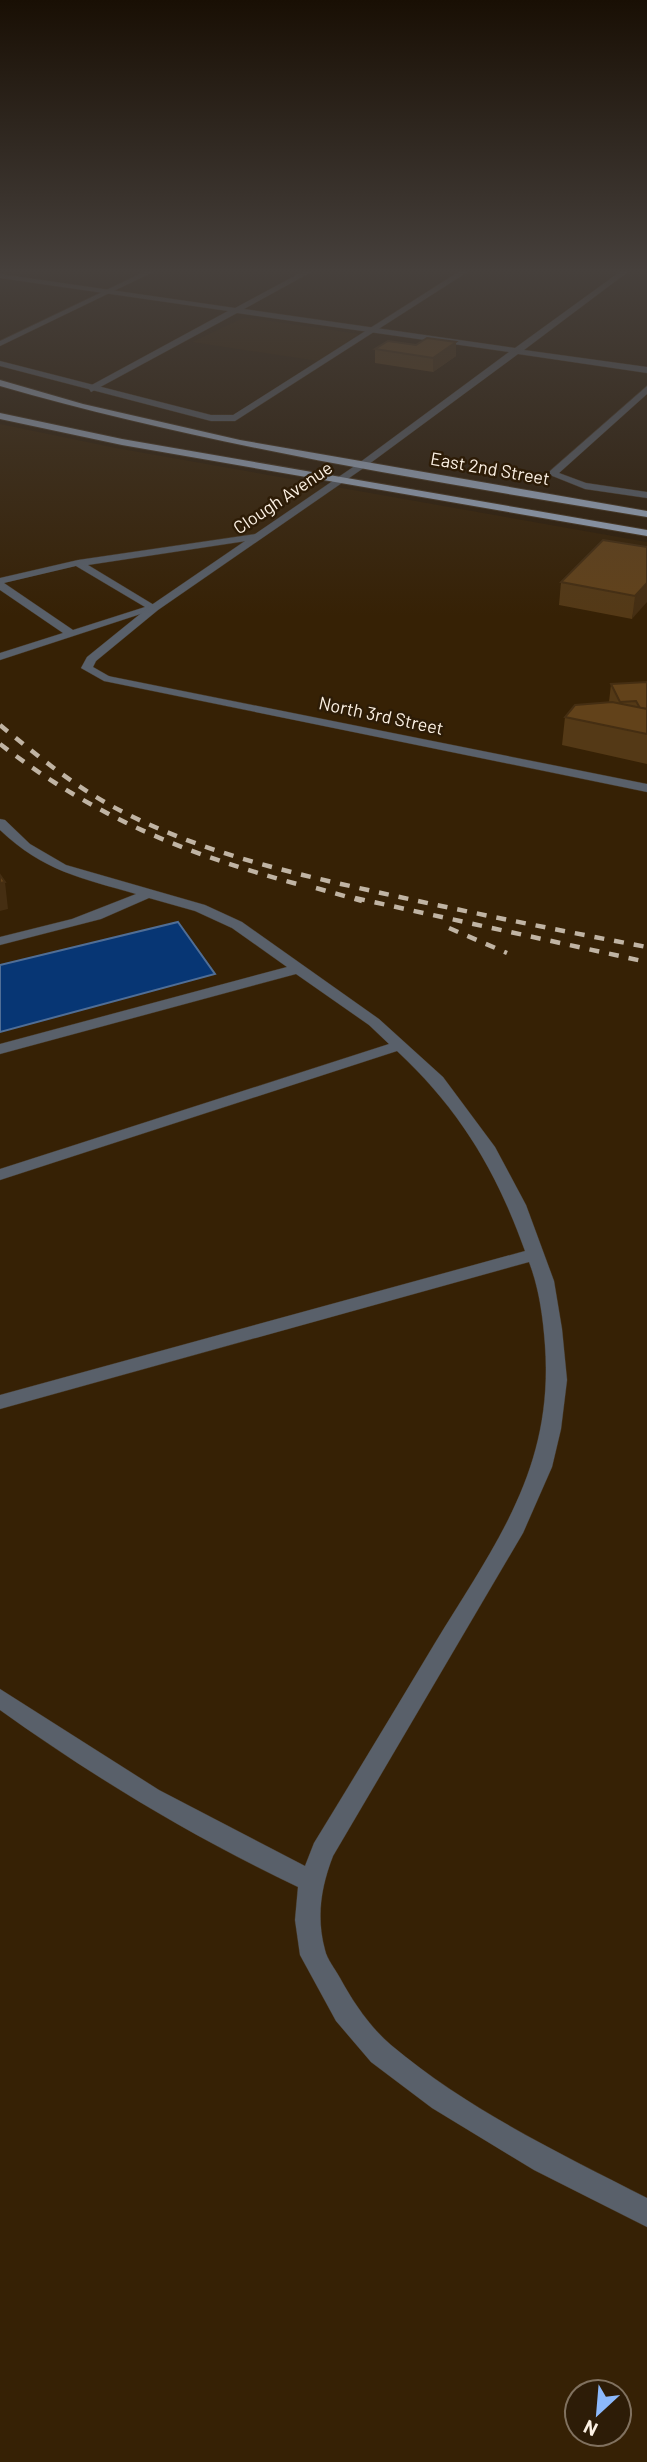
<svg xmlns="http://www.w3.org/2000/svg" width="647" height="2462" viewBox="0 0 647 2462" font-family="Barlow,sans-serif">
	<rect width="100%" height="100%" fill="#2d1c07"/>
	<!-- built -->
	<g fill="#362105" fill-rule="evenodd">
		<path d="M 243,318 L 250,318 L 359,334 L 318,361 L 192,342 Z"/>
		<path d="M 0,424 L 116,448 L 647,542 L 647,2462 L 0,2462 L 0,1032 L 214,974 L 178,922 L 0,965 ZM 577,2392 L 619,2392 L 619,2434 L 577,2434 Z"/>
	</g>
	<!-- water -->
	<path fill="#073674" stroke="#506e96" stroke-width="2" d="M 178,922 L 215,974 L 0,1032 L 0,965 Z"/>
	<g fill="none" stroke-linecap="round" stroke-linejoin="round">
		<!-- service casing -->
		<g stroke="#463622" stroke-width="1">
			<g id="service">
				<path d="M 146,271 L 155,271 L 0,346 L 0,341 Z"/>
				<path d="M 460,271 L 469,271 L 235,421 L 211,421 L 0,366 L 0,361 L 211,415 L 233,415 Z"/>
				<path d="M 647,386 L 647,394 L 559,473 L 586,483 L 647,492 L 647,498 L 585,489 L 550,475 L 550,471 Z"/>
				<path d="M 256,534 L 260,535 L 260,539 L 88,565 L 159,608 L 0,660 L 0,653 L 63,633 L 0,590 L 0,578 L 78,560 ZM 76,566 L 145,607 L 73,630 L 4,583 Z"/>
				<path d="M 108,676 L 647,784 L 647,792 L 104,681 L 104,677 Z"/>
				<path d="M 0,819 L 5,820 L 30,844 L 66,865 L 205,905 L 242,922 L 379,1019 L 443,1077 L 495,1147 L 526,1205 L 554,1281 L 562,1329 L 567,1380 L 561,1429 L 552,1467 L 523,1533 L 333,1856 C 321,1887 316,1917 325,1950 C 327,1959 335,1969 340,1978 C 353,2002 370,2027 391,2045 C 467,2109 559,2153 647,2198 L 647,2227 L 534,2170 L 432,2108 L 371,2062 L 336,2021 L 300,1955 L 295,1920 L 298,1887 C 193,1837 95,1778 0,1710 L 0,1689 L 159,1790 L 305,1866 L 314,1843 C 355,1776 395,1710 435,1643 C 496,1543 554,1468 545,1345 C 543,1317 539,1288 529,1262 L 0,1409 L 0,1395 L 525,1251 C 496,1170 460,1110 397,1051 L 0,1180 L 0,1169 L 389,1044 L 369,1025 L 296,974 L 0,1054 L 0,1044 L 287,967 L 232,928 L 195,911 L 149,898 L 101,919 L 0,945 L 0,937 L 72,919 L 136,894 C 81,878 43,871 0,830 Z"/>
			</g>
		</g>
		<!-- minor casing -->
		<g stroke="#463622" stroke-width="1">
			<path id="minor" d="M 304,271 L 313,271 L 244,309 L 515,348 L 621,271 L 629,271 L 524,350 L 647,367 L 647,373 L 518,354 L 365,467 L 158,610 L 96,661 L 93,667 L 114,679 L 104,681 L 81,668 L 87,657 L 150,606 L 359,463 L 509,352 L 237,313 L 91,392 L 88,387 L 228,311 L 0,278 L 0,274 L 235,308 Z"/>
		</g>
		<!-- trunk casing -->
		<g stroke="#463622" stroke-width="2">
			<g id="trunk">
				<path d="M 0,380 L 83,404 L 240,440 L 647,511 L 647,517 C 429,481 212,447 0,386 Z"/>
				<path d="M 0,413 L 122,439 L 647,530 L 647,536 L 122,445 L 0,419 Z"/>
			</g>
		</g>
		<!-- service -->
		<use href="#service" fill="#59606a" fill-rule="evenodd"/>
		<!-- minor -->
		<use href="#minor" fill="#59606a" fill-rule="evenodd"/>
		<!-- trunk -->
		<use href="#trunk" fill="#9dadc4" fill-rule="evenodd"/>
		<!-- rail -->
		<g stroke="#c0b4a4" stroke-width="4.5" stroke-dasharray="10 10" stroke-linecap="butt">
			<path d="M 0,725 C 40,758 79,790 125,813 C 204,853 291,873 377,892 C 467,912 557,930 647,947"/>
			<path d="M 0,744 C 96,818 185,854 301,885"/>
			<path d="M 316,888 L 362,901"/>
			<path d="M 355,898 L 647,962"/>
			<path d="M 449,928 L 507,953"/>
		</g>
	</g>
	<!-- wall -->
	<g fill="#543916">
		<path d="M 375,349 L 456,356 L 433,372 L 375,363 Z"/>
		<path d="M 647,547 L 632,619 L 559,605 L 561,582 Z"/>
		<path d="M 647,682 L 647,764 L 562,745 L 565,717 L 609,702 L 611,684 Z"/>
	</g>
	<!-- shaded-wall -->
	<g fill="#452e12">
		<path d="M 456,342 L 456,356 L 433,372 L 433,358 Z"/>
		<path d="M 647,583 L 647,602 L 632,619 L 635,596 Z"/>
		<path d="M 5,882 L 8,909 L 0,911 L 0,883 Z"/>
	</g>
	<!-- building -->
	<g fill="#62421a" stroke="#452e12" stroke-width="2">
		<path d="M 427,338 L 456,342 L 433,358 L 375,349 L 388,341 L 416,345 Z"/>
		<path d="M 603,540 L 647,547 L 647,583 L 635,596 L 561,582 Z"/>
		<path d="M 647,682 L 647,709 L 640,708 L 636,701 L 620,702 L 611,684 Z"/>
		<path d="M 612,702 L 647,709 L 647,734 L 565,717 L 575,705 Z"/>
		<path d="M 0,875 L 5,882 L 0,883 Z"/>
	</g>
	<!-- sky -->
	<linearGradient id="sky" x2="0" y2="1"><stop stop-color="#190f04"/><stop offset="0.44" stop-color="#46403c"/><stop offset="1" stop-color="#46403c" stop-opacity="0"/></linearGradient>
	<rect width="647" height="616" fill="url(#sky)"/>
	<g text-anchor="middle" stroke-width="5" stroke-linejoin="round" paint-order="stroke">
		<!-- far-street labels -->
		<g font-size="18" fill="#fcf1e4" stroke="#2d1c07">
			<text transform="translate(490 469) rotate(10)" y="6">East 2nd Street</text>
			<text transform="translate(283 498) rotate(-34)" y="6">Clough Avenue</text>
			<text transform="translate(381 716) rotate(12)" y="6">North 3rd Street</text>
		</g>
	</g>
	<!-- north arrow -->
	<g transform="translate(598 2413) rotate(206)"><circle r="33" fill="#2d1c07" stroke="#80715f" stroke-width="2"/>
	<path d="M0-5L12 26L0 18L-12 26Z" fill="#8cb9fc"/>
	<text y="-10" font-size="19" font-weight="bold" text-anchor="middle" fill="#fcf1e4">N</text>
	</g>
</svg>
